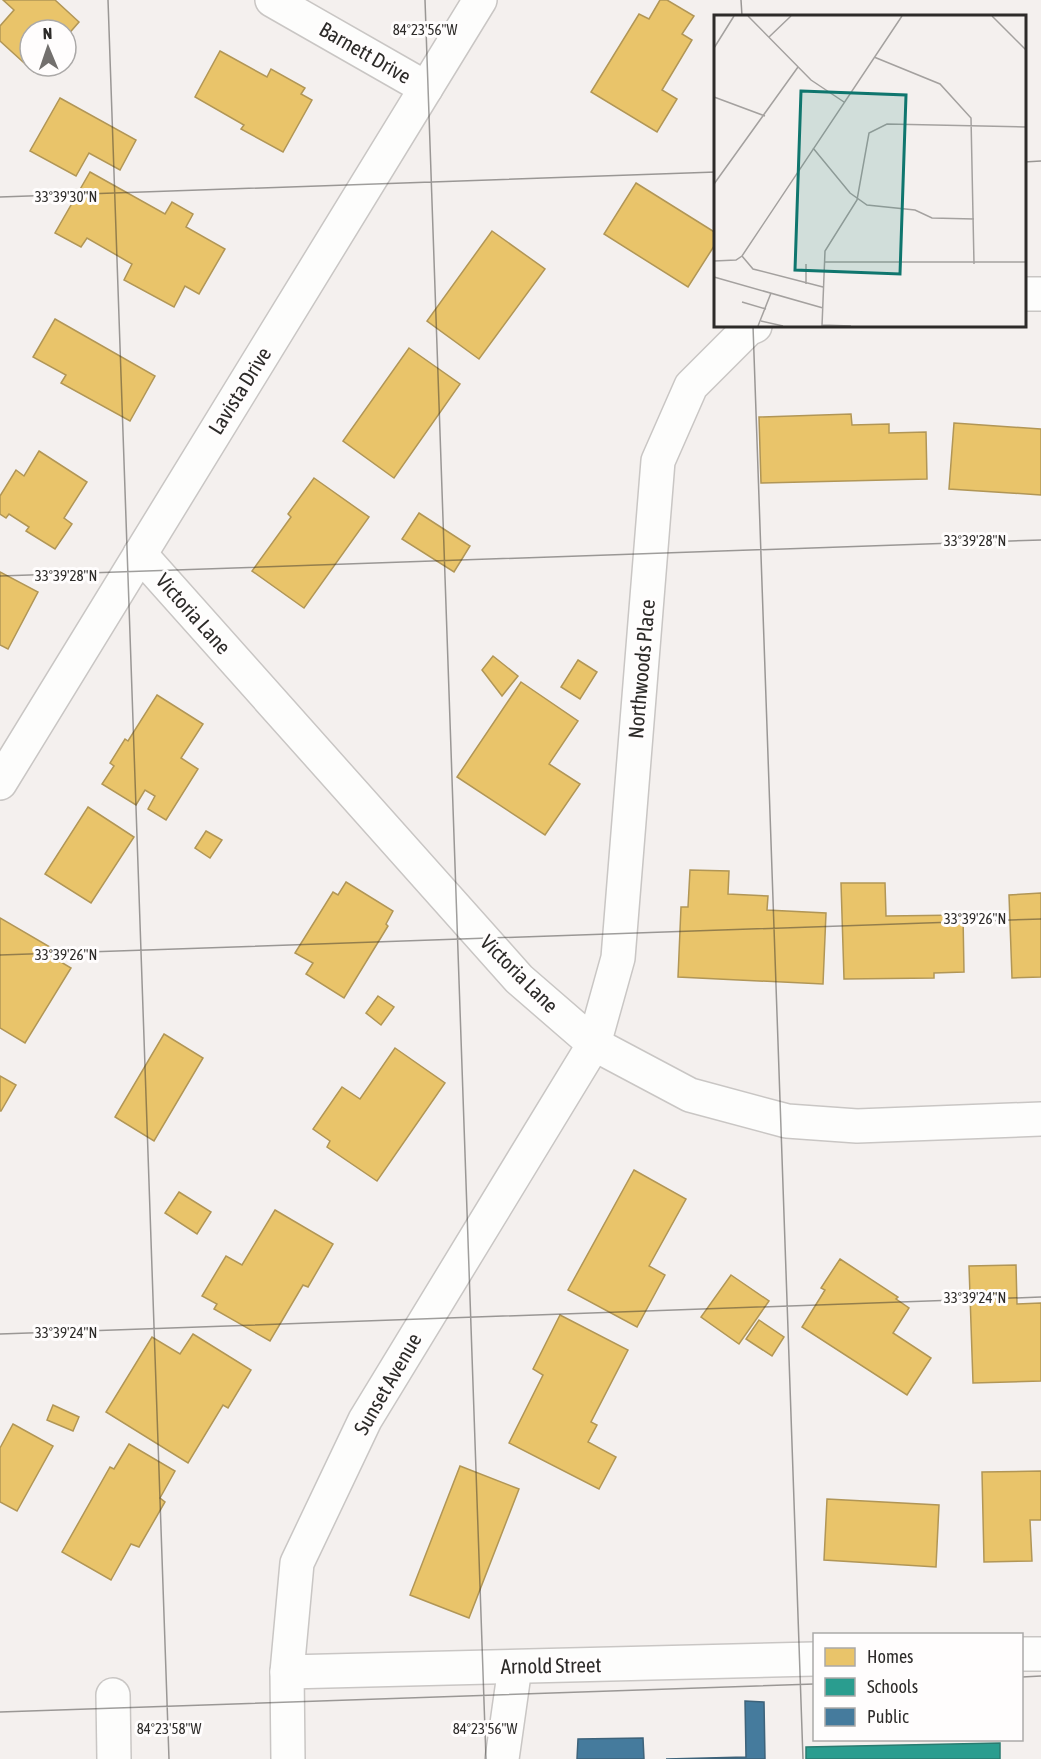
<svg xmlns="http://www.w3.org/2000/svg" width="1041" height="1759" viewBox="0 0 1041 1759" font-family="'Asap Condensed',sans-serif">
	<rect width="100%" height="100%" fill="#f4f0ee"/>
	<!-- homes -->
	<g fill="#e9c46a" stroke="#b19656" stroke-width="1.5">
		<path d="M 3,0 L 55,0 L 79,22 L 66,37 L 66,30 L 30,30 L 30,66 L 39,66 L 34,72 L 0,41 L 0,26 L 14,10 Z"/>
		<path d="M 660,0 L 667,0 L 694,16 L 682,34 L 692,40 L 662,90 L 677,99 L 657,132 L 591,92 L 639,14 L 649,19 Z"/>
		<path d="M 220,51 L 267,77 L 271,69 L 305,88 L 301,94 L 312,100 L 283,152 L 241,129 L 244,125 L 195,97 Z"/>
		<path d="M 60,98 L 136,140 L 120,170 L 89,153 L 76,176 L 30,151 Z"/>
		<path d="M 90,172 L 165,214 L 172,202 L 193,214 L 186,227 L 225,249 L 199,294 L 185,286 L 174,307 L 124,280 L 132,264 L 87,238 L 81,247 L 55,233 Z"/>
		<path d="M 636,183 L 716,233 L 716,243 L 688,287 L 604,234 Z"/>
		<path d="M 492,231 L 545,269 L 479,359 L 427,321 Z"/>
		<path d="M 55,319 L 155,376 L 130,421 L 61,383 L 66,375 L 33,357 Z"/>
		<path d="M 409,348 L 460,384 L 394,478 L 343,441 Z"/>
		<path d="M 851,414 L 852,425 L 889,424 L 889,433 L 926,432 L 927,479 L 761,483 L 759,417 Z"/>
		<path d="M 954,423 L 1041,429 L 1041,495 L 949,489 Z"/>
		<path d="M 39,451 L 87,482 L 64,518 L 72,524 L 55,549 L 26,531 L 29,527 L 9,514 L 6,518 L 0,514 L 0,496 L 16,470 L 24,476 Z"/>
		<path d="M 314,478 L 369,517 L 304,608 L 252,571 L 291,517 L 288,514 Z"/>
		<path d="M 419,513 L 470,546 L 454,572 L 402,539 Z"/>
		<path d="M 0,572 L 38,592 L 8,649 L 0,645 Z"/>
		<path d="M 493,656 L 518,676 L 502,696 L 482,670 Z"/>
		<path d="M 578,660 L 597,672 L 580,699 L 561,687 Z"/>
		<path d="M 521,682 L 578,721 L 549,764 L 580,784 L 545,835 L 457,777 Z"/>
		<path d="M 157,695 L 203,724 L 181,758 L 198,769 L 166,820 L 148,809 L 155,796 L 145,790 L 136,805 L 102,784 L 114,766 L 110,763 L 125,739 L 128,741 Z"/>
		<path d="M 88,807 L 134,837 L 91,903 L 45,874 Z"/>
		<path d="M 206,831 L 222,840 L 210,858 L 195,848 Z"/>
		<path d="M 690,870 L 729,871 L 728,894 L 768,896 L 767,910 L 826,913 L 823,984 L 678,977 L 681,907 L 688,907 Z"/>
		<path d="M 346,882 L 393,911 L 386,924 L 388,926 L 344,998 L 306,974 L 313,963 L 295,953 L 333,892 L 338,895 Z"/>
		<path d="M 841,883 L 885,883 L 886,916 L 963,915 L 964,972 L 934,973 L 934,978 L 844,979 Z"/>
		<path d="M 1041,893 L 1041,977 L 1012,978 L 1009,895 Z"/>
		<path d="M 0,918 L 55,950 L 51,956 L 71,968 L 25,1043 L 0,1028 Z"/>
		<path d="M 378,996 L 394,1007 L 381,1025 L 366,1013 Z"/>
		<path d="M 164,1034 L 203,1058 L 154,1141 L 115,1117 Z"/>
		<path d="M 395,1048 L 445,1083 L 377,1181 L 327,1147 L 330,1141 L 313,1129 L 342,1087 L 360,1099 Z"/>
		<path d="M 0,1076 L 16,1085 L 1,1111 L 0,1111 Z"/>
		<path d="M 634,1170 L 686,1199 L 649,1266 L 665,1275 L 637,1327 L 568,1290 Z"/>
		<path d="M 179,1192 L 211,1212 L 197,1234 L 165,1213 Z"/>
		<path d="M 275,1210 L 333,1244 L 308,1287 L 303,1285 L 270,1341 L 214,1309 L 217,1304 L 202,1296 L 226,1256 L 242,1265 Z"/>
		<path d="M 840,1259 L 898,1297 L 896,1299 L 909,1308 L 893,1333 L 931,1358 L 907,1395 L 802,1327 L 825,1290 L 821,1288 Z"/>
		<path d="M 1016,1265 L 1017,1304 L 1041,1303 L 1041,1381 L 973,1383 L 969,1266 Z"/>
		<path d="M 731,1275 L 769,1301 L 739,1344 L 701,1317 Z"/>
		<path d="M 560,1315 L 628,1350 L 591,1422 L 597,1425 L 588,1442 L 616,1457 L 599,1489 L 509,1443 L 543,1375 L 533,1369 Z"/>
		<path d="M 759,1320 L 784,1337 L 772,1356 L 746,1339 Z"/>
		<path d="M 193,1334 L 251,1370 L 228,1408 L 223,1405 L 188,1463 L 106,1412 L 152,1337 L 180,1354 Z"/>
		<path d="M 53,1405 L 79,1417 L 73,1431 L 47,1420 Z"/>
		<path d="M 13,1424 L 53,1446 L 17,1511 L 0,1502 L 0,1448 Z"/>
		<path d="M 129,1444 L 175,1471 L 160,1498 L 165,1502 L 139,1547 L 131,1544 L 111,1580 L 62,1552 L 110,1467 L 114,1469 Z"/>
		<path d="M 460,1466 L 519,1489 L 469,1618 L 410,1595 Z"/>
		<path d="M 1041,1471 L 1041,1520 L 1030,1520 L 1032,1561 L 984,1562 L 982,1472 Z"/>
		<path d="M 827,1499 L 939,1505 L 936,1567 L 824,1560 Z"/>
	</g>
	<!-- schools -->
	<path fill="#2a9d8f" stroke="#2b7b70" stroke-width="1.5" d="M 1000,1743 L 1000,1759 L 806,1759 L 806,1747 Z"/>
	<!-- public -->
	<g fill="#457b9d" stroke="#3e637a" stroke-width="1.5">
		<path d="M 745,1701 L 764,1702 L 765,1759 L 666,1759 L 746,1757 Z"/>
		<path d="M 643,1738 L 644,1759 L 577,1759 L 578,1739 Z"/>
	</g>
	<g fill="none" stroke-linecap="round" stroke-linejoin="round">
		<!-- minor casing -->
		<g stroke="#c9c6c4" stroke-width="36">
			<g id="minor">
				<path d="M 272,0 L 426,88"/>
				<path d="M 1024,294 L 1041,294"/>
				<path d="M 140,554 L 519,979 L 594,1044 L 690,1095 L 787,1121 L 857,1126 L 1041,1119"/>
				<path d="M 0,783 L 480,0"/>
				<path d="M 1022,1654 L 1041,1654"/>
				<path d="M 287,1672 L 814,1659"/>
				<path d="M 113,1695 L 114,1759"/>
				<path d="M 288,1759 L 287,1672 L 297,1563 L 365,1420 L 594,1044 L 618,958 L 658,461 L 691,386 L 748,329 L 755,326"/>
				<path d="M 502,1759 L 515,1667"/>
			</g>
		</g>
		<!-- minor -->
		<use href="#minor" stroke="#fdfdfc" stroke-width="33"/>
	</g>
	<!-- ticks -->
	<path fill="none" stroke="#2d2b29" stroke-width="1.5" stroke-opacity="0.45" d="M 108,0 L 169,1759M 425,0 L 486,1759M 741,0 L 742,16M 1024,162 L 1041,161M 0,197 L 716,172M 753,326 L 803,1759M 0,576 L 1041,540M 0,955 L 1041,919M 0,1334 L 1041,1297M 1022,1677 L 1041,1676M 0,1712 L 814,1684"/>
	<g text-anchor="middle" stroke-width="6" stroke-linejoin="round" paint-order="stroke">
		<!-- street labels -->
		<g font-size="21" fill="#2d2b29" stroke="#fffdfd">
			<text transform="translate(365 53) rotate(30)" y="7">Barnett Drive</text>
			<text transform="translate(240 391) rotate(-58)" y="7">Lavista Drive</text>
			<text transform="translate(193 614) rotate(48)" y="7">Victoria Lane</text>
			<text transform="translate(642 669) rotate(-85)" y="7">Northwoods Place</text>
			<text transform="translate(519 974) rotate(45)" y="7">Victoria Lane</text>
			<text transform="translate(388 1384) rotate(-60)" y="7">Sunset Avenue</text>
			<text transform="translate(551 1666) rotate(-1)" y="7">Arnold Street</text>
		</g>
	</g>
	<!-- overview -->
	<g transform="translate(714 15)">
		<rect width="312" height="312" fill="#f4f0ee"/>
		<path fill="none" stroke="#a4a19f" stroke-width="1.5" d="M 34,1 L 97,65 L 130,87M 278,1 L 312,35M 55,22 L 77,1M 0,33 L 20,1M 160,42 L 226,69 L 257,103 L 260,249M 0,82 L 51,101M 99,133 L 136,178 L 153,190 L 201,195 L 218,203 L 260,204M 0,169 L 84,52M 28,241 L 39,254 L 109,272M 0,246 L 22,245 L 28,241 L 188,1M 110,247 L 312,247M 0,262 L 109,293M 92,269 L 92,249M 28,287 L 52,294M 47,306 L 69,311M 108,310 L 137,311M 44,311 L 57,278M 108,311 L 111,236 L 143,185 L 155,118 L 173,109 L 312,112"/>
		<path fill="#0f766e" fill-opacity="0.15" stroke="#0f766e" stroke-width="3" d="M 87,76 L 192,80 L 186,259 L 81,255 Z"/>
		<rect width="312" height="312" fill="none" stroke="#2d2b29" stroke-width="3"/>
	</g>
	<g font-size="15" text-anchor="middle" fill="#2d2b29" stroke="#fffdfd" stroke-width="6" stroke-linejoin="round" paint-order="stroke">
		<text x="425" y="35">84°23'56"W</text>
		<text x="66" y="202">33°39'30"N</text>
		<text x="975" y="546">33°39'28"N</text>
		<text x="66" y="581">33°39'28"N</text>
		<text x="975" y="924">33°39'26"N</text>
		<text x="66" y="960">33°39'26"N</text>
		<text x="975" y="1303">33°39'24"N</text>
		<text x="66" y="1338">33°39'24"N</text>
		<text x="169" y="1734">84°23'58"W</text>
		<text x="485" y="1734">84°23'56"W</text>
	</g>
	<!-- legend -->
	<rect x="813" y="1633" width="210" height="108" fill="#fffdfd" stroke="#aba9a8" stroke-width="1.5"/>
	<rect x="825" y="1648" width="30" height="18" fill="#e9c46a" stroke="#aba9a8" stroke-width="1.5"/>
	<text x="867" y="1663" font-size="18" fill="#2d2b29">Homes</text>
	<rect x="825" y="1678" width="30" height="18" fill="#2a9d8f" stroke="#aba9a8" stroke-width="1.5"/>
	<text x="867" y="1693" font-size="18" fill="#2d2b29">Schools</text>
	<rect x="825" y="1708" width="30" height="18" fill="#457b9d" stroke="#aba9a8" stroke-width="1.5"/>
	<text x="867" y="1723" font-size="18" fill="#2d2b29">Public</text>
	<!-- north arrow -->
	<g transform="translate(48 48) rotate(358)"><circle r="28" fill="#fffdfd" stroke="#aba9a8" stroke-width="1.5"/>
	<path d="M0-4.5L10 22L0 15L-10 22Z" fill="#73706e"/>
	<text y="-9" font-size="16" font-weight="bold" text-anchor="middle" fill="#2d2b29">N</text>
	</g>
</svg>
